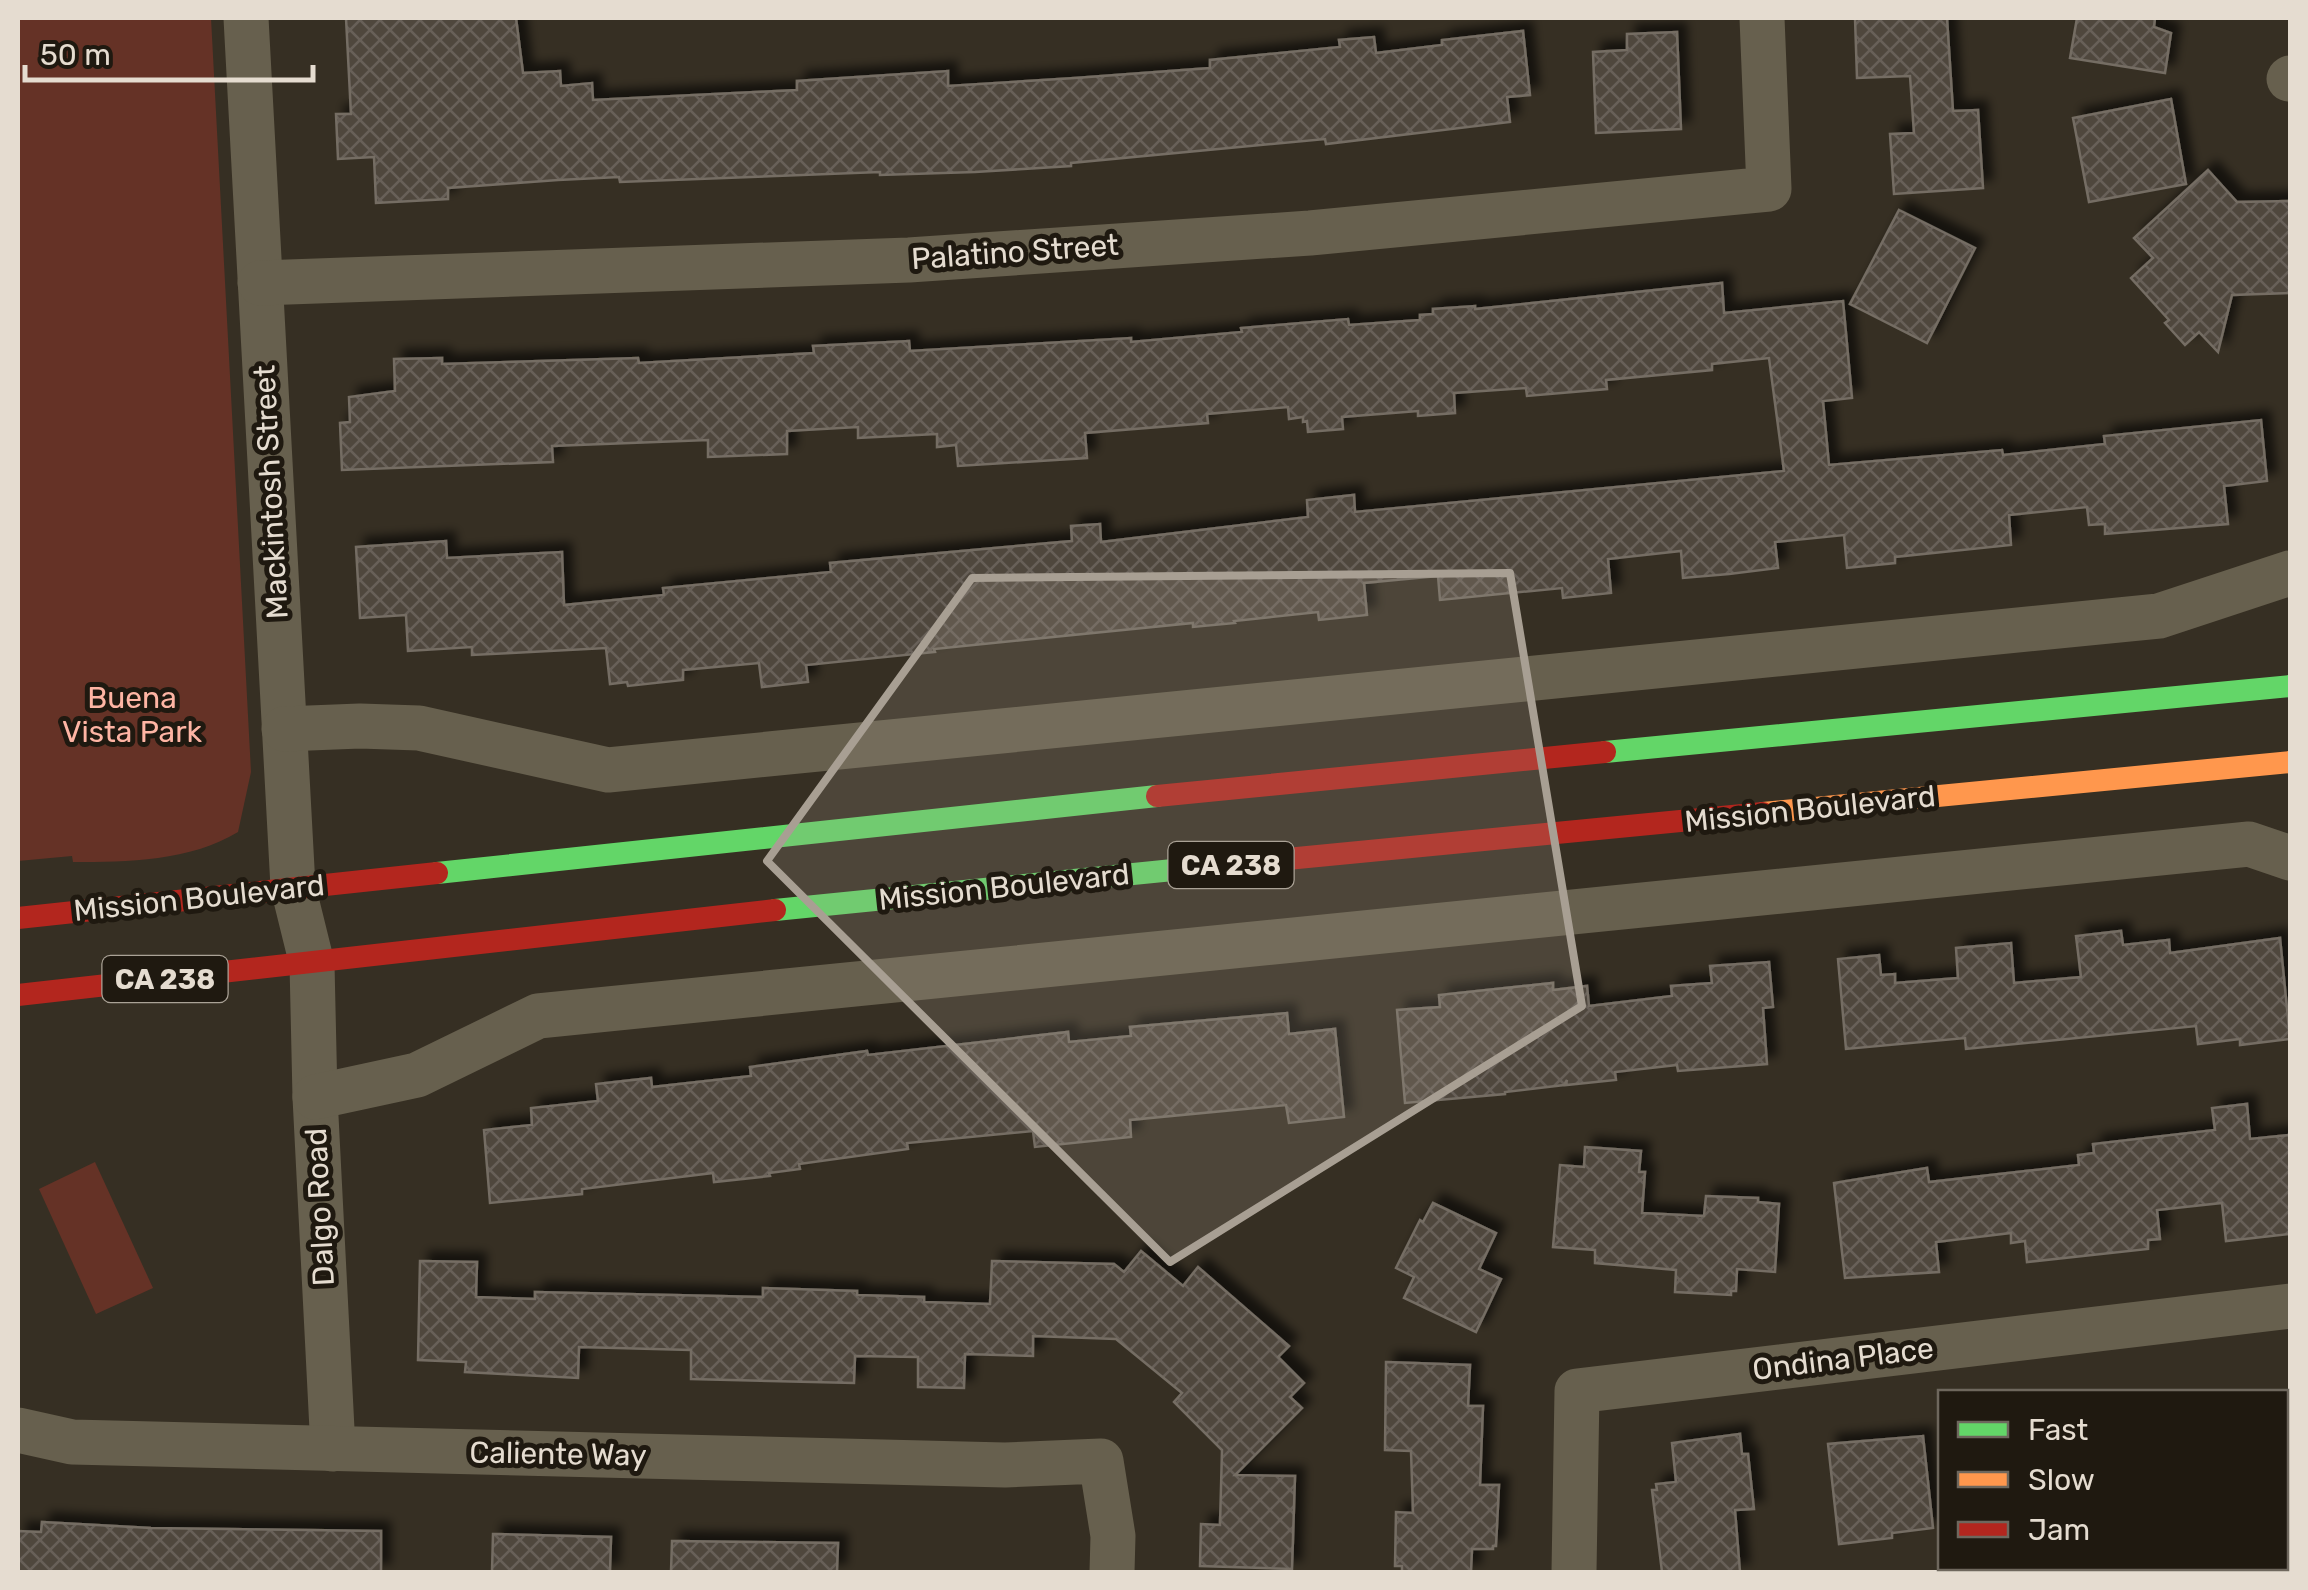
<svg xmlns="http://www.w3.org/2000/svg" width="2308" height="1590" viewBox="0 0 2308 1590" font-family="Rubik,sans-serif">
	<defs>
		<pattern id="building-cross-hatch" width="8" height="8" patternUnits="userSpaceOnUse" patternTransform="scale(2.5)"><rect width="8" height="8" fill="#4f473e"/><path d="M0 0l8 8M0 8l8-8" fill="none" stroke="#686159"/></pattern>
		<filter id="shadow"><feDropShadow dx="9" dy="-9" stdDeviation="5" flood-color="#0009"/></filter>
	</defs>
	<rect width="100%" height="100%" fill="#362f23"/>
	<!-- green -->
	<g fill="#653226">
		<path d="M 18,18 L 211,18 L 251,772 L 238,832 C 191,861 127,862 73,862 L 72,856 L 18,861 Z"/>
		<path d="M 95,1162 L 153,1288 L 96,1314 L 39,1189 Z"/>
	</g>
	<!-- building -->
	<g fill="url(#building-cross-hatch)" stroke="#746d64" stroke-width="2.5" filter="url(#shadow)">
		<path d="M 346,18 L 516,18 L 523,73 L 560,71 L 561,86 L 592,83 L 593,100 L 797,90 L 797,81 L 948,71 L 948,86 L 1075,78 L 1210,68 L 1210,60 L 1340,47 L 1339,40 L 1374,37 L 1376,53 L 1442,45 L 1442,40 L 1523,31 L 1530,95 L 1507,97 L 1510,122 L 1326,144 L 1325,139 L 1071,163 L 1071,166 L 975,172 L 880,175 L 880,172 L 620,182 L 619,177 L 558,180 L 448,188 L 448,199 L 376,203 L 374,157 L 338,159 L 336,114 L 351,114 Z"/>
		<path d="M 1855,18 L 1947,18 L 1953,111 L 1978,110 L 1983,188 L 1894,194 L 1890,134 L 1914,133 L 1910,76 L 1857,78 Z"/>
		<path d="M 2077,18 L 2155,18 L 2154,27 L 2171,33 L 2165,73 L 2070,58 Z"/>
		<path d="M 1677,32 L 1681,129 L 1596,133 L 1593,52 L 1627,50 L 1627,34 Z"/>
		<path d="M 2171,99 L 2186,184 L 2089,202 L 2073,118 Z"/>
		<path d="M 2208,170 L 2237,202 L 2290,201 L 2290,293 L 2232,295 L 2218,352 L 2199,332 L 2185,345 L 2165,323 L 2169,320 L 2131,278 L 2153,258 L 2134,238 Z"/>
		<path d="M 1899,210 L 1975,248 L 1927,343 L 1850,304 Z"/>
		<path d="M 1722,283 L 1724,313 L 1843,301 L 1852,398 L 1823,401 L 1829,465 L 2002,450 L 2003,455 L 2105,444 L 2104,436 L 2261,420 L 2267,481 L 2224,486 L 2228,524 L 2105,534 L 2105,524 L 2089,525 L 2087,507 L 2009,515 L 2011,545 L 1895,557 L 1895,563 L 1847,568 L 1844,535 L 1775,542 L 1778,568 L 1729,574 L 1683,578 L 1681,551 L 1608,559 L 1611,593 L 1563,598 L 1562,588 L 1440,600 L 1438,576 L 1364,583 L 1367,615 L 1319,620 L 1318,612 L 1234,621 L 1235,623 L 1193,627 L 1193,623 L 934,649 L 935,652 L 806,665 L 808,682 L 762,687 L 759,663 L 683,670 L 683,680 L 628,686 L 627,682 L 610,684 L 606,648 L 472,655 L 472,647 L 408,651 L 406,615 L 360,618 L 356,547 L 446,541 L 447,558 L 562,552 L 564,605 L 664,595 L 663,588 L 831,572 L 830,563 L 1072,541 L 1071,526 L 1100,524 L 1101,542 L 1308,517 L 1307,500 L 1354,495 L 1355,512 L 1784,471 L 1769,358 L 1712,364 L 1712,370 L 1606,380 L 1607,389 L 1527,396 L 1526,388 L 1454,393 L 1455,413 L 1418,416 L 1418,411 L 1342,417 L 1343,429 L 1308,432 L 1307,421 L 1303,422 L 1303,417 L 1289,419 L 1288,407 L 1207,414 L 1208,423 L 1085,433 L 1087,458 L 958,466 L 956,445 L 937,447 L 937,434 L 858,438 L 858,427 L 787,431 L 787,454 L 708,457 L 708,440 L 552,446 L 553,462 L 342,470 L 340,423 L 350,422 L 349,397 L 395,391 L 394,359 L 442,358 L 442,364 L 638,358 L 639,363 L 814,353 L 813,346 L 909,341 L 910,351 L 1131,338 L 1131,342 L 1242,332 L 1241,328 L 1348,319 L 1349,325 L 1420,320 L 1420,315 L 1433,314 L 1433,309 L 1475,306 L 1475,309 Z"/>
		<path d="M 2121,931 L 2123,945 L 2169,940 L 2170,953 L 2280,938 L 2290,1039 L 2240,1045 L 2240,1039 L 2198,1044 L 2196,1026 L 1966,1049 L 1965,1038 L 1846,1049 L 1838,959 L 1879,955 L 1881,975 L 1895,974 L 1895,983 L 1958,978 L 1956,948 L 2011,943 L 2014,983 L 2081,977 L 2076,936 Z"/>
		<path d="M 1769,962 L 1773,1007 L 1763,1008 L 1767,1064 L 1678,1071 L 1677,1065 L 1615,1072 L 1616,1080 L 1566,1085 L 1567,1080 L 1564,1085 L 1505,1092 L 1505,1094 L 1405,1103 L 1397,1010 L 1440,1007 L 1439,995 L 1553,983 L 1553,990 L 1587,986 L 1589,1006 L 1672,996 L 1671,986 L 1712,983 L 1710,966 Z"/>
		<path d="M 1287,1013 L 1289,1034 L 1335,1029 L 1344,1117 L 1289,1123 L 1286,1105 L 1130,1120 L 1131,1137 L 1035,1147 L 1033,1131 L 907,1143 L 908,1149 L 799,1164 L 800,1169 L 769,1173 L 770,1176 L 714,1182 L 713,1173 L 582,1189 L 582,1194 L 490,1203 L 484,1130 L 532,1125 L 531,1108 L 598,1101 L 596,1084 L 651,1078 L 652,1087 L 751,1076 L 750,1067 L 867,1051 L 868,1055 L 1068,1032 L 1069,1042 L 1131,1036 L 1130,1027 Z"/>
		<path d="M 2247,1104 L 2250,1139 L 2290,1135 L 2290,1234 L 2226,1241 L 2222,1203 L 2157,1210 L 2160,1239 L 2148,1240 L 2148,1249 L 2027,1262 L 2025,1241 L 2011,1243 L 2011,1233 L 1936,1242 L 1939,1272 L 1845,1278 L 1834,1183 L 1927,1168 L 1929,1182 L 2079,1165 L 2078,1155 L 2094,1153 L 2093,1144 L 2215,1130 L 2212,1108 Z"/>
		<path d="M 1585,1147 L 1641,1151 L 1639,1172 L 1645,1172 L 1642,1213 L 1704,1216 L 1706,1196 L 1758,1198 L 1758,1202 L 1779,1204 L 1775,1272 L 1737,1269 L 1736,1291 L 1731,1291 L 1731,1295 L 1675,1292 L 1676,1270 L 1595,1263 L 1595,1250 L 1553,1247 L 1560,1165 L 1584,1167 Z"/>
		<path d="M 1433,1203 L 1496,1233 L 1479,1269 L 1501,1279 L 1476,1332 L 1404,1298 L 1414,1277 L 1396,1268 L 1420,1220 L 1423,1222 Z"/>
		<path d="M 1141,1251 L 1183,1286 L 1198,1267 L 1289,1346 L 1278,1357 L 1304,1383 L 1290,1397 L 1302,1408 L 1235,1475 L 1295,1476 L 1292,1569 L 1200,1566 L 1201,1524 L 1220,1525 L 1222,1450 L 1174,1402 L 1182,1393 L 1116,1339 L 1033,1336 L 1033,1356 L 965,1354 L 964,1388 L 918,1387 L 918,1357 L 855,1356 L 854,1383 L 691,1379 L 691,1350 L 579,1347 L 578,1378 L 465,1372 L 466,1362 L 418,1360 L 420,1261 L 477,1262 L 476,1297 L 535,1299 L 535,1292 L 763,1297 L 763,1288 L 857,1291 L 857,1295 L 924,1297 L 924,1302 L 990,1304 L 992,1261 L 1114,1264 L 1124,1272 Z"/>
		<path d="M 1386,1362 L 1470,1365 L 1468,1406 L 1483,1406 L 1480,1485 L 1499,1485 L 1496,1546 L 1493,1546 L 1493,1549 L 1472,1549 L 1471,1572 L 1402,1572 L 1402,1566 L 1395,1566 L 1396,1512 L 1413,1513 L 1411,1451 L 1385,1450 Z"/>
		<path d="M 1740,1434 L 1742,1454 L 1748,1454 L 1754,1509 L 1735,1510 L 1740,1572 L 1662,1572 L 1652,1490 L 1657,1490 L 1656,1484 L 1676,1482 L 1672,1443 Z"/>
		<path d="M 1923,1436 L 1933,1528 L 1892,1533 L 1892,1538 L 1839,1544 L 1828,1444 Z"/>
		<path d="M 42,1522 L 151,1528 L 381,1531 L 381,1572 L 18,1572 L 18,1531 L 41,1532 Z"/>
		<path d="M 493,1534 L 611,1537 L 610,1572 L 492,1572 Z"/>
		<path d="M 672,1541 L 838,1543 L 837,1572 L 671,1572 Z"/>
	</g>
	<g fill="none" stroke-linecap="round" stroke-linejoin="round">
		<!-- street -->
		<g stroke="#67604e" stroke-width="45">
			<path d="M 246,18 L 293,887 L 312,964 L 315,1097 L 333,1449"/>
			<path d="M 2289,79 L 2290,78"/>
			<path d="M 260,283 L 909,260 L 1310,233 L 1769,189 L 1762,18"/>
			<path d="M 284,729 L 360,726 L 419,728 L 608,770 L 2159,616 L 2290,573"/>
			<path d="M 315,1097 L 417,1075 L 538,1016 L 2249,844 L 2290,858"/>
			<path d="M 18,1430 L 72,1442 L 1005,1465 L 1101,1461 L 1113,1536 L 1112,1572"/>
			<path d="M 1574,1572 L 1577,1391 L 2290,1306"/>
		</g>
		<!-- fast -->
		<g stroke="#63d668" stroke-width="22">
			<path d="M 1605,752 L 2290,686"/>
			<path d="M 437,873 L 1157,796"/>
			<path d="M 775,910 L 1183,869"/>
		</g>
		<!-- slow -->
		<path stroke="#ff974d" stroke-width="22" d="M 1763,813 L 2290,762"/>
		<!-- jam -->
		<g stroke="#b3261e" stroke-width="22">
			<path d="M 1157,796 L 1605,752"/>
			<path d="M 1183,869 L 1763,813"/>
			<path d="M 18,918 L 437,873"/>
			<path d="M 18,995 L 775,910"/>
		</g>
	</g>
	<!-- marked area -->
	<path fill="#a89f93" fill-opacity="0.2" stroke="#a89f93" stroke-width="8" stroke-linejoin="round" d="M 1510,573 L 1582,1006 L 1170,1262 L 767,861 L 972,578 Z"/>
	<g text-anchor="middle" stroke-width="10" stroke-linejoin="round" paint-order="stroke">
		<!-- shield labels -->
		<g fill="#1f1910" stroke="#aaa296" stroke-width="2.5">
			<rect x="1168.5" y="842" width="125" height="46" rx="8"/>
			<rect x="102.5" y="956" width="125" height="46" rx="8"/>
		</g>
		<g font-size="28" font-weight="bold" fill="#e5dcd0">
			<text x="1231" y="875">CA 238</text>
			<text x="165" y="989">CA 238</text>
		</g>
		<!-- street labels -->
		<g font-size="30" fill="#e5dcd0" stroke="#1f1910">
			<text transform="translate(1015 252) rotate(-4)" y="10">Palatino Street</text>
			<text transform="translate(271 492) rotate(-93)" y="10">Mackintosh Street</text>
			<text transform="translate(1810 809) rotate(-6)" y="10">Mission Boulevard</text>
			<text transform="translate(1004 887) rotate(-6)" y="10">Mission Boulevard</text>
			<text transform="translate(199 898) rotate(-6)" y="10">Mission Boulevard</text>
			<text transform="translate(320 1207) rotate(-93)" y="10">Dalgo Road</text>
			<text transform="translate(1843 1359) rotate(-7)" y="10">Ondina Place</text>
			<text transform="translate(558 1454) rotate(1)" y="10">Caliente Way</text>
		</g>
		<!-- park labels -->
		<g font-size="30" fill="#feb5a4" stroke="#1f1910">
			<text x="132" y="708">Buena<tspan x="132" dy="34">Vista Park</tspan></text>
		</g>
	</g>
	<!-- border -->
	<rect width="2308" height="1590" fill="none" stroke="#e5dcd0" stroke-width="40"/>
	<!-- legend -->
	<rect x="1938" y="1390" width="350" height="180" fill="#1f1910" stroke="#6e675d" stroke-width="2.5"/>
	<rect x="1958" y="1422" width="50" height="15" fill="#63d668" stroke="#6e675d" stroke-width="2.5"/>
	<text x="2028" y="1440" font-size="30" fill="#e5dcd0">Fast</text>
	<rect x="1958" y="1472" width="50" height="15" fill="#ff974d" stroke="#6e675d" stroke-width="2.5"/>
	<text x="2028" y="1490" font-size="30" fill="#e5dcd0">Slow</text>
	<rect x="1958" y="1522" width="50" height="15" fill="#b3261e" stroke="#6e675d" stroke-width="2.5"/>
	<text x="2028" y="1540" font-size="30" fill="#e5dcd0">Jam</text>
	<!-- scale -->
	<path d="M25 65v15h288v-15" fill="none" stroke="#e5dcd0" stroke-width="5"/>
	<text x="40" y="65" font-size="30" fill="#e5dcd0" stroke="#1f1910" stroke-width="8" paint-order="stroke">50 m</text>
</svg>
